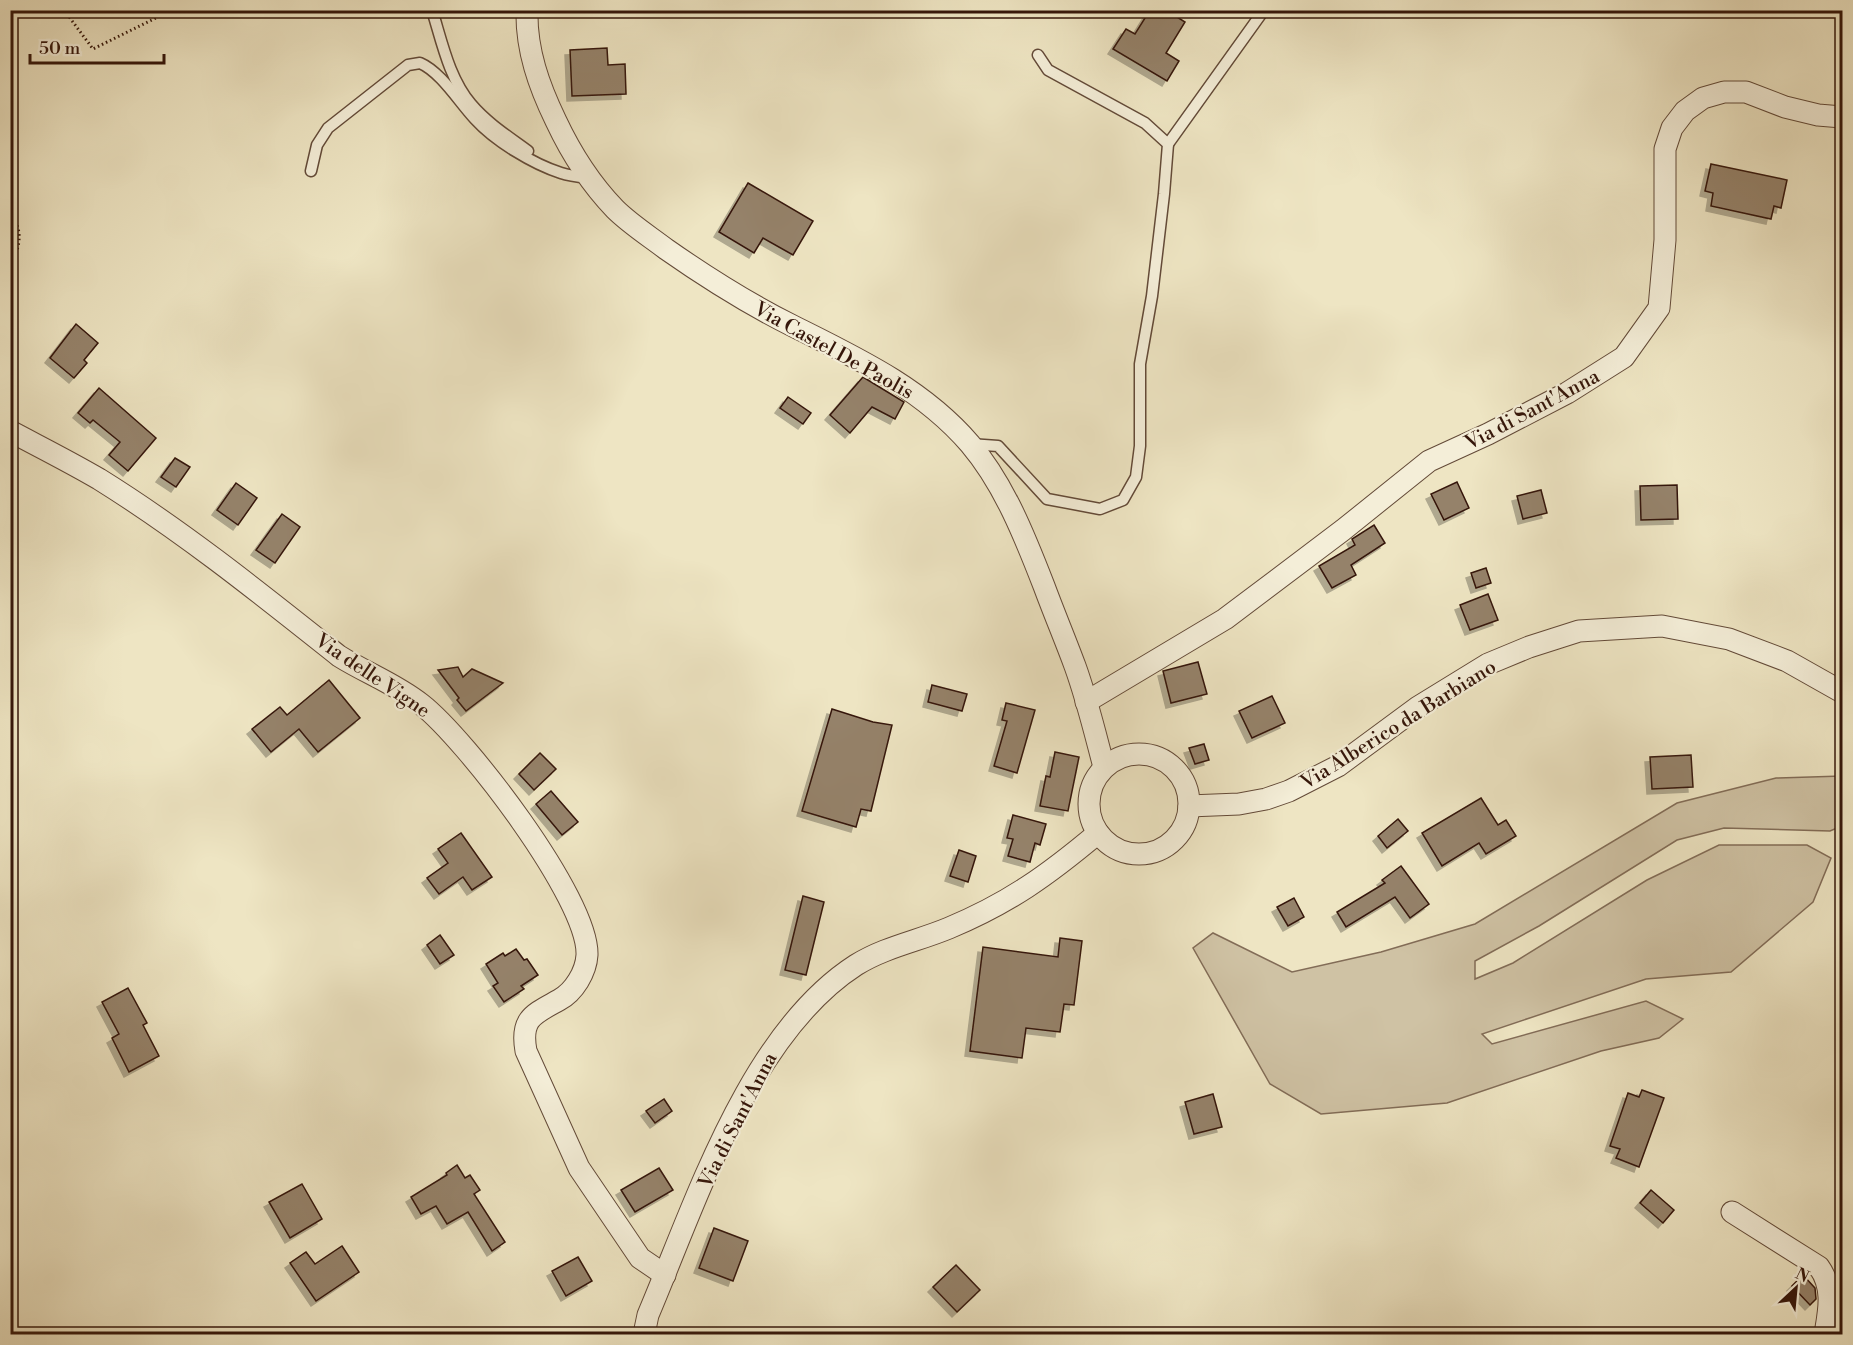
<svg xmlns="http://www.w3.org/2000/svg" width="1853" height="1345" viewBox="0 0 1853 1345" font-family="'Libre Bodoni',serif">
	<defs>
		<filter id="shadow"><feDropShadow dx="-5" dy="5" stdDeviation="0" flood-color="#0004"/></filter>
	</defs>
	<rect width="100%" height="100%" fill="#eee5c3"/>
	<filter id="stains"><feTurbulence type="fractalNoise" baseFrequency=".00333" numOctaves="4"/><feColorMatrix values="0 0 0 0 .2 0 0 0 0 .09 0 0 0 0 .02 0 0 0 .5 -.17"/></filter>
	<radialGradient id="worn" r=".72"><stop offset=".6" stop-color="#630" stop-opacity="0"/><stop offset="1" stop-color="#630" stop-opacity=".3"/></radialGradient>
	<!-- green -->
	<path fill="#cfc2a4" stroke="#826c57" stroke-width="1.5" d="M 1842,776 L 1842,826 L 1830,831 L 1724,828 L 1677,840 L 1539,926 L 1475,961 L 1475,979 L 1513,963 L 1647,880 L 1719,845 L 1807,845 L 1831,858 L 1813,902 L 1731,972 L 1646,979 L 1482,1034 L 1492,1044 L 1646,1001 L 1683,1019 L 1659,1038 L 1601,1051 L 1447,1103 L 1321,1114 L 1270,1084 L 1193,948 L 1213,933 L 1292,972 L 1381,952 L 1475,924 L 1677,803 L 1776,778 Z"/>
	<!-- building -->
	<g fill="#95826a" stroke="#35160a" stroke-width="1.5" filter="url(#shadow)">
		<path d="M 1150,10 L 1166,10 L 1185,22 L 1166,53 L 1179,61 L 1167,81 L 1113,49 L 1126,29 L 1135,34 Z"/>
		<path d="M 607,48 L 608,65 L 625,64 L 626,94 L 572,96 L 570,50 Z"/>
		<path d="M 1711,164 L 1787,180 L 1781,208 L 1774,206 L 1771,219 L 1711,206 L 1713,193 L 1705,191 Z"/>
		<path d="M 748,183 L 813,221 L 793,255 L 763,238 L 754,253 L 719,232 Z"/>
		<path d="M 76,324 L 98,343 L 84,360 L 87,363 L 74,378 L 50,358 Z"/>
		<path d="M 863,377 L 904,402 L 895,419 L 872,407 L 850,433 L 830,415 Z"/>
		<path d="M 99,388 L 156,438 L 128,471 L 109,455 L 120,442 L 93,420 L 90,423 L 78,413 Z"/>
		<path d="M 788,397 L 811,413 L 803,424 L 780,408 Z"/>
		<path d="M 175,458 L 190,467 L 176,487 L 161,477 Z"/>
		<path d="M 1457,482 L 1469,508 L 1444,520 L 1431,494 Z"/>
		<path d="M 236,483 L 257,498 L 238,525 L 217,510 Z"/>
		<path d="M 1677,485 L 1678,519 L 1641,520 L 1640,486 Z"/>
		<path d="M 1541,490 L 1547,513 L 1523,519 L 1517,496 Z"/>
		<path d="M 282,514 L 300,527 L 275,563 L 256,550 Z"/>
		<path d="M 1374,525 L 1385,543 L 1351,565 L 1356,575 L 1332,588 L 1319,566 L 1355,545 L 1352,539 Z"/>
		<path d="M 1486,568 L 1491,583 L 1476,588 L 1471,573 Z"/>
		<path d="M 1488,594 L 1498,620 L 1470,630 L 1460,605 Z"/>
		<path d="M 1198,662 L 1207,694 L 1171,703 L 1163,671 Z"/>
		<path d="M 458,667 L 463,677 L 472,669 L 503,683 L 466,711 L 457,700 L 459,698 L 438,670 Z"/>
		<path d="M 329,680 L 360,718 L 318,752 L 299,729 L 271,752 L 252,729 L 280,707 L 287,715 Z"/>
		<path d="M 932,685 L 967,694 L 962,711 L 928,702 Z"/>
		<path d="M 1272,696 L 1285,723 L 1252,738 L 1239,711 Z"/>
		<path d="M 1006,703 L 1035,710 L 1017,773 L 994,766 L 1007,721 L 1002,720 Z"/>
		<path d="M 832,709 L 873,722 L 892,725 L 871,811 L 861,809 L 856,827 L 802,811 Z"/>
		<path d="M 1204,744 L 1209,760 L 1195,764 L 1189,748 Z"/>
		<path d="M 1055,752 L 1079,757 L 1068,811 L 1040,806 L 1046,776 L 1050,777 Z"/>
		<path d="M 540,753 L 556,769 L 534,790 L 519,774 Z"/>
		<path d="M 1691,755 L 1693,787 L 1652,789 L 1650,757 Z"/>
		<path d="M 551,791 L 578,822 L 562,835 L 536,804 Z"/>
		<path d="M 1481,798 L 1498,825 L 1506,820 L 1516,836 L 1486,854 L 1479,843 L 1442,866 L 1422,833 Z"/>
		<path d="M 1013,815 L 1046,824 L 1040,845 L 1035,843 L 1030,862 L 1008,856 L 1013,839 L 1007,838 Z"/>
		<path d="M 1398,819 L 1408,831 L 1387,848 L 1378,836 Z"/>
		<path d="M 461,833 L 492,877 L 472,890 L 463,877 L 439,894 L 427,878 L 448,863 L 438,849 Z"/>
		<path d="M 959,850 L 976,856 L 968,882 L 950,876 Z"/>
		<path d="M 1401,866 L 1429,904 L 1410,918 L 1395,897 L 1346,927 L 1337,912 L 1385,883 L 1382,880 Z"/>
		<path d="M 803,896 L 824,902 L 806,975 L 785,970 Z"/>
		<path d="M 1294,898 L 1304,917 L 1288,926 L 1277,907 Z"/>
		<path d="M 440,935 L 454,955 L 440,964 L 427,945 Z"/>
		<path d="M 1060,938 L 1082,941 L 1074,1005 L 1064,1004 L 1060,1032 L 1026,1028 L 1022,1058 L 970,1051 L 983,947 L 1058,957 Z"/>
		<path d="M 516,949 L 524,960 L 527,959 L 538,975 L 521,986 L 524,989 L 504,1002 L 493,986 L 498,983 L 486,964 L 503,953 L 505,956 Z"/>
		<path d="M 128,988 L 147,1023 L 143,1025 L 159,1056 L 129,1072 L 112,1038 L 119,1034 L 102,1002 Z"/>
		<path d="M 1642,1090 L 1664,1098 L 1639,1167 L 1616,1158 L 1620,1149 L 1610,1146 L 1628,1093 L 1639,1097 Z"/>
		<path d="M 1213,1094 L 1222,1127 L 1194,1134 L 1185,1102 Z"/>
		<path d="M 664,1099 L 672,1111 L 655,1123 L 646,1111 Z"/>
		<path d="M 457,1165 L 465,1178 L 470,1175 L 480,1190 L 474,1194 L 505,1242 L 492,1251 L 468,1212 L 447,1224 L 436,1206 L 421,1214 L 411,1197 L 447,1175 L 446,1173 Z"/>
		<path d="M 659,1168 L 673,1190 L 635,1212 L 621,1190 Z"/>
		<path d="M 302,1184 L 322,1219 L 290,1238 L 269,1202 Z"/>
		<path d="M 1651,1190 L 1674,1210 L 1663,1223 L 1640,1203 Z"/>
		<path d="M 714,1228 L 748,1241 L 733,1281 L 699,1268 Z"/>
		<path d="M 342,1246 L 359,1272 L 316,1301 L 290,1263 L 306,1252 L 315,1264 Z"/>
		<path d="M 578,1257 L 592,1281 L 566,1296 L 552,1271 Z"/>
		<path d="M 956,1265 L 980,1290 L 957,1312 L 933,1287 Z"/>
		<path d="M 1803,1275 L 1815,1288 L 1816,1299 L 1810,1305 L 1792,1286 Z"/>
	</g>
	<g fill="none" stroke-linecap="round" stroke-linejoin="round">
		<!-- service casing -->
		<g stroke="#634a38" stroke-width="13">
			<g id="service">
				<path d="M 432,10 C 442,42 449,78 471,104 C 487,123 509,137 528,151"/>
				<path d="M 1168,144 L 1264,10"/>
				<path d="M 311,171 L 317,145 L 328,128 L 408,65 L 420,63 C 441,72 459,102 475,119 C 495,141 533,164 561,173 C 570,176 580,177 589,178"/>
				<path d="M 970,444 L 998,446 L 1047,499 L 1100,509 L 1123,500 L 1136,477 L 1140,446 L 1140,364 L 1152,296 L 1164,194 L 1168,144 L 1145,123 L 1048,70 L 1038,55"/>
			</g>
		</g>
		<!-- minor casing -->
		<g stroke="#634a38" stroke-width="23">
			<g id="minor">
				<path d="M 527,10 C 526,50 539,86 556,121 C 571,153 590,183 615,209 C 630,224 649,236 666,249 C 706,277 747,303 791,325 C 855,357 922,388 970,444 C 1004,484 1025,537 1044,586 C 1054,613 1065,639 1075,666 C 1087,699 1095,733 1104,767"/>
				<path d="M 10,431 C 40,447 70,462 99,479 C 184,532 261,594 339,656 C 366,673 396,684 421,704 C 466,739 589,899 587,955 C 586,972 574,992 559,1000 C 534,1014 520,1018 526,1051 L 579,1168 L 640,1258 L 665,1275"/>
				<path d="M 1086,702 L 1225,619 L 1343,530 L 1429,461 L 1488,434 L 1567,393 L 1624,357 L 1659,308 L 1665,240 L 1665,149 L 1672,128 L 1685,111 L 1703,98 L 1724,92 L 1746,92 L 1785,107 L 1818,115 L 1842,117"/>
				<circle cx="1139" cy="804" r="50"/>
				<path d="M 1189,806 L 1239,804 L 1266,799 L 1289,791 L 1338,766 L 1418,707 L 1488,664 L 1529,647 L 1579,631 L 1662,626 L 1729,639 L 1787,661 L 1842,692"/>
				<path d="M 1732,1212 L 1819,1267 C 1834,1288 1829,1310 1825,1334"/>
				<path d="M 644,1334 L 648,1315 C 696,1202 749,1034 856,965 C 885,947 918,941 949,928 C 1009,903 1048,875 1098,833"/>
			</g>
		</g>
		<!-- path -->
		<g stroke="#35160a" stroke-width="3" stroke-dasharray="1.5 3" stroke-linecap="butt">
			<path d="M 64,10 L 93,49 L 166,13 L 165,10"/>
			<path d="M 10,214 C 25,231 19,249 10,267"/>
		</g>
		<!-- service -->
		<use href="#service" stroke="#f4eed8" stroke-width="10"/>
		<!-- minor -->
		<use href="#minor" stroke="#f4eed8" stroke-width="21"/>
	</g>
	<g text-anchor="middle" stroke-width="4.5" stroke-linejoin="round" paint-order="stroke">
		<!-- street labels -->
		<g font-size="20" fill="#35160a" stroke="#f4eed8">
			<text transform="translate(834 350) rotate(29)" y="7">Via Castel De Paolis</text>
			<text transform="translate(1532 409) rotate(-28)" y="7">Via di Sant'Anna</text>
			<text transform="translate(373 675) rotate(34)" y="7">Via delle Vigne</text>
			<text transform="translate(1398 724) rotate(-32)" y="7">Via Alberico da Barbiano</text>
			<text transform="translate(737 1120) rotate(-63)" y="7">Via di Sant'Anna</text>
		</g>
	</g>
	<!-- margin -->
	<rect width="1853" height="1345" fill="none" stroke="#eee5c3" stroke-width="36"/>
	<rect x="12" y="12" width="1829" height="1321" fill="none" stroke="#35160a" stroke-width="3"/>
	<rect x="18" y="18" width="1817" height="1309" fill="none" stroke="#35160a" stroke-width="1.5"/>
	<!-- north arrow -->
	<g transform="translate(1796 1288) rotate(26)" stroke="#f4eed8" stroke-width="4.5" paint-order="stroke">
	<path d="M0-4.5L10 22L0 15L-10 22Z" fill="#35160a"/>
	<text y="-9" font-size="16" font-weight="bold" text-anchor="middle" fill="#35160a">N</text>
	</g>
	<!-- scale -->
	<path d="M30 54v9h134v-9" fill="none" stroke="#35160a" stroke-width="3"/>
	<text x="39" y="54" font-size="18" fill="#35160a" stroke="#f4eed8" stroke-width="4.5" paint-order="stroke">50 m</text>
	<rect width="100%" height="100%" filter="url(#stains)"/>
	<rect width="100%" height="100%" fill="url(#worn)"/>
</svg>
